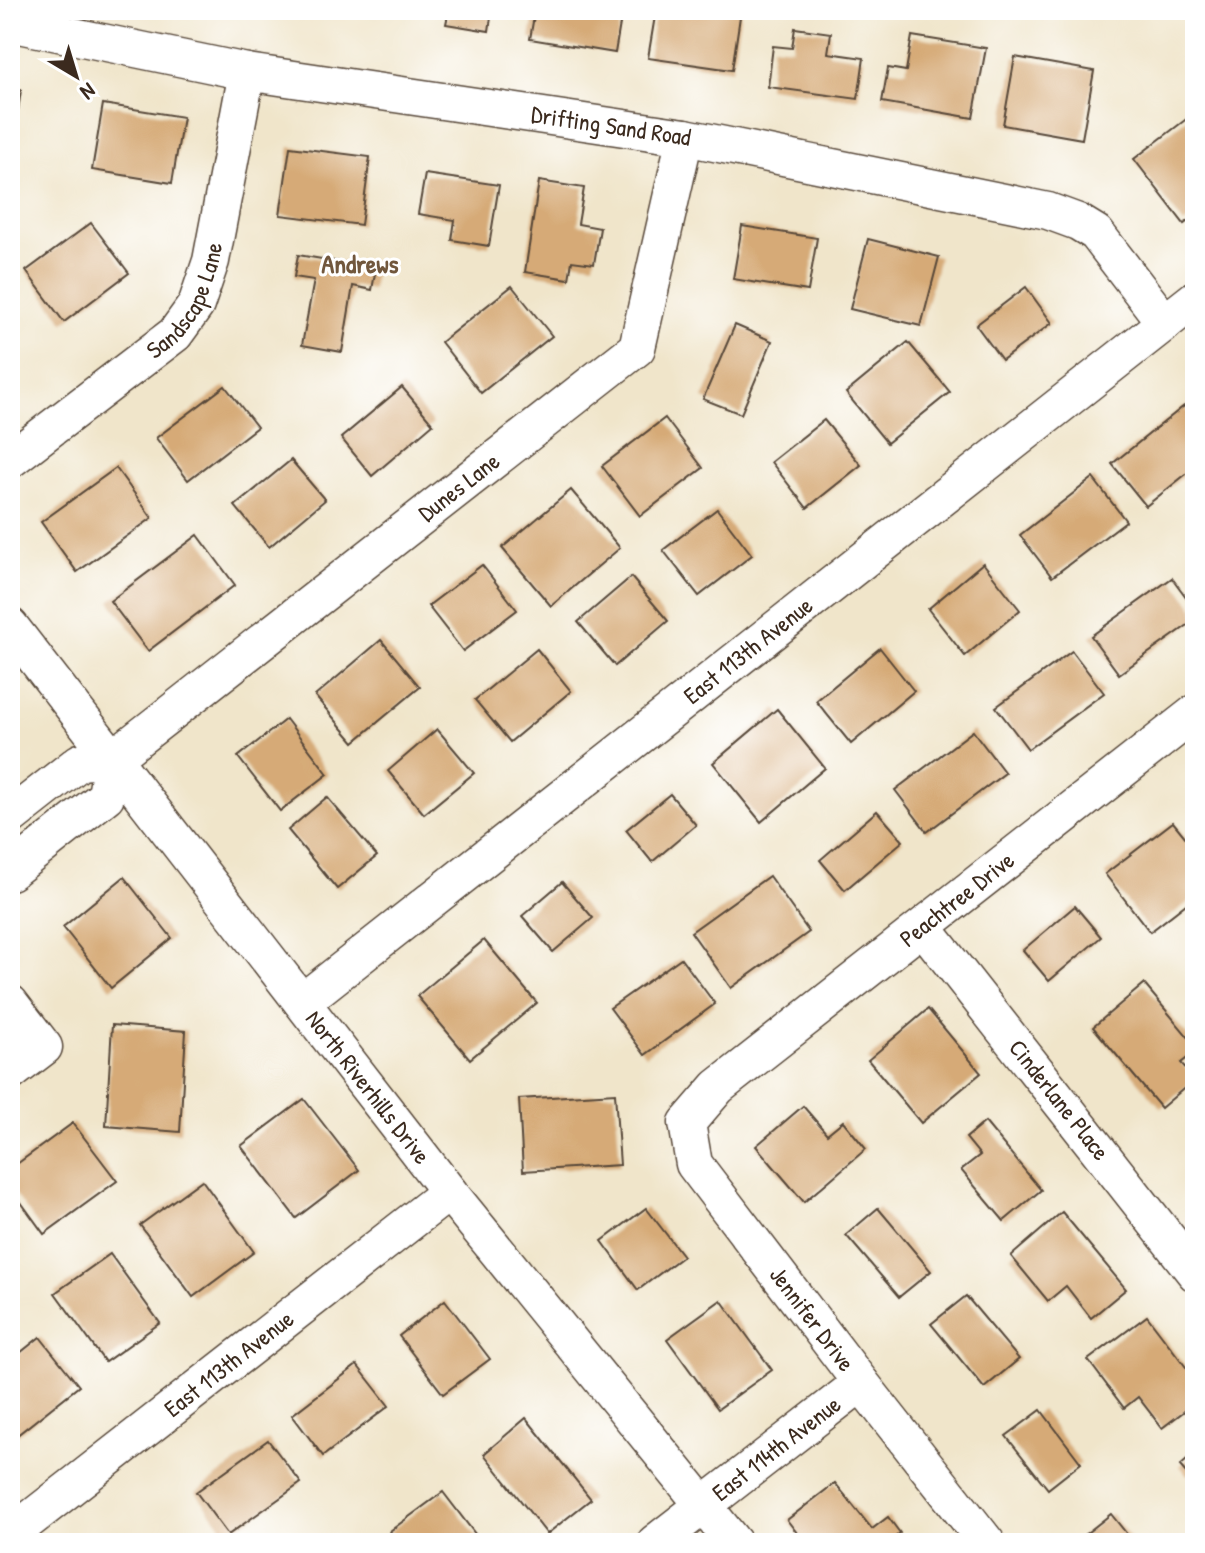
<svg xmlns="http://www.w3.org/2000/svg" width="1205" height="1553" viewBox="0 0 1205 1553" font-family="'Patrick Hand',sans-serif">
	<rect width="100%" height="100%" fill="#fff"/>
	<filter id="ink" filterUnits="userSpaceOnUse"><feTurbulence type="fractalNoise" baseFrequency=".0125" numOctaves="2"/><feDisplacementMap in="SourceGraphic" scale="16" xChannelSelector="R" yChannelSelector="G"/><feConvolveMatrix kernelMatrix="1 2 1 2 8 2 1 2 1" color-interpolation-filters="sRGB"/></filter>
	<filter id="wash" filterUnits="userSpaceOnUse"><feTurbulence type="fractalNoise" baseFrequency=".006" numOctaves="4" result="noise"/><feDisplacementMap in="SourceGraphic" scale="32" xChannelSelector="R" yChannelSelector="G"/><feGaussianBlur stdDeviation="1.8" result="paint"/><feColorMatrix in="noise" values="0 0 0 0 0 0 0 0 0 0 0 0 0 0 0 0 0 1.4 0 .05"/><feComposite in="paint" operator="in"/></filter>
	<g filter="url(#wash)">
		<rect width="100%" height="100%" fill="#f0e5ca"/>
		<g id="blocks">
			<!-- building -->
			<g fill="#d6aa77">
				<path d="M 449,10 L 492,10 L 489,31 L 446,24 Z"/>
				<path d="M 535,10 L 611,10 L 622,12 L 615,53 L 530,39 Z"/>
				<path d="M 656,10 L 741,10 L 732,70 L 648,58 Z"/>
				<path d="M 795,28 L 831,33 L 828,53 L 864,58 L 858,99 L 768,87 L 773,46 L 792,48 Z"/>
				<path d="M 912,36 L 986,48 L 973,118 L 882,102 L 888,68 L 906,71 Z"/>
				<path d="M 1015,57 L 1094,71 L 1082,139 L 1003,125 Z"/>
				<path d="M 10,88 L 21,90 L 12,152 L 10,152 Z"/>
				<path d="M 103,104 L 183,117 L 172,183 L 92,170 Z"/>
				<path d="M 1189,117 L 1195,124 L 1195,216 L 1184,224 L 1134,159 Z"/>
				<path d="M 290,147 L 370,157 L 361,225 L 280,215 Z"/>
				<path d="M 425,174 L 499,185 L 489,246 L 452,240 L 455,220 L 418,214 Z"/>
				<path d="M 539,181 L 584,188 L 578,224 L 600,228 L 594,264 L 572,261 L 569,279 L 525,272 Z"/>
				<path d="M 91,223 L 129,273 L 64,322 L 26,271 Z"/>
				<path d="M 742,226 L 817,238 L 808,291 L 733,279 Z"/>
				<path d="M 868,239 L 939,257 L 921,326 L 850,309 Z"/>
				<path d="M 298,255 L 376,268 L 372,290 L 353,286 L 342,352 L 302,345 L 314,280 L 294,277 Z"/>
				<path d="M 512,286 L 552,336 L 481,393 L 441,342 Z"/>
				<path d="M 1026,287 L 1052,323 L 1002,360 L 976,325 Z"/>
				<path d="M 735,325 L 772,341 L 741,414 L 703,399 Z"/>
				<path d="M 908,342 L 950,392 L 887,443 L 846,393 Z"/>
				<path d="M 225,386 L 257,427 L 188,480 L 156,438 Z"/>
				<path d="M 402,387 L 433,424 L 372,476 L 341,438 Z"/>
				<path d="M 1184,406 L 1195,421 L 1195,467 L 1146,506 L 1112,464 Z"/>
				<path d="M 665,418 L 703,468 L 640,516 L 602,466 Z"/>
				<path d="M 824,420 L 861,465 L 807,508 L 771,462 Z"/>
				<path d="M 291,460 L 325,500 L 269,547 L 235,506 Z"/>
				<path d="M 116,468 L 152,518 L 77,572 L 41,522 Z"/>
				<path d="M 1093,478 L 1126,521 L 1052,577 L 1020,535 Z"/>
				<path d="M 571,490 L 620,548 L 551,606 L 502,548 Z"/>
				<path d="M 717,509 L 752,555 L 699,596 L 663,550 Z"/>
				<path d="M 198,535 L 235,585 L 148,651 L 110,601 Z"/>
				<path d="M 983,563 L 1020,610 L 965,656 L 928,609 Z"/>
				<path d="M 482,565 L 517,610 L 463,651 L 428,606 Z"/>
				<path d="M 631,577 L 668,621 L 615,666 L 578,622 Z"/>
				<path d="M 1172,578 L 1195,609 L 1195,620 L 1119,674 L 1091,636 Z"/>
				<path d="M 381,640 L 420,687 L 354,742 L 315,696 Z"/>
				<path d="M 880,648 L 914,691 L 851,744 L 816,701 Z"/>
				<path d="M 537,649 L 571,691 L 510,742 L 475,700 Z"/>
				<path d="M 1072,651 L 1104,693 L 1028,749 L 996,707 Z"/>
				<path d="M 777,709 L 825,768 L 761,822 L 713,763 Z"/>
				<path d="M 286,719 L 328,774 L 280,811 L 238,757 Z"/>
				<path d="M 437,729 L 474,773 L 424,814 L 388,771 Z"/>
				<path d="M 973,731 L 1005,773 L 927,832 L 895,790 Z"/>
				<path d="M 670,794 L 696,825 L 652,862 L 626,830 Z"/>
				<path d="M 327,797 L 377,856 L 337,889 L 288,830 Z"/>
				<path d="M 877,811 L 903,841 L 845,890 L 820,860 Z"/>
				<path d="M 1173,822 L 1195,849 L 1195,897 L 1150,932 L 1105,874 Z"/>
				<path d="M 769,876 L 809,932 L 731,988 L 691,932 Z"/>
				<path d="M 124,877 L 172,938 L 111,988 L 63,927 Z"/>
				<path d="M 562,882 L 593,918 L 553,952 L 522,916 Z"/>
				<path d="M 1075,906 L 1101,937 L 1049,981 L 1023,950 Z"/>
				<path d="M 484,940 L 537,1003 L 470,1059 L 417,996 Z"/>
				<path d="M 681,958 L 715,1004 L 645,1055 L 610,1008 Z"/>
				<path d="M 1144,984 L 1195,1045 L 1195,1052 L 1181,1063 L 1195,1079 L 1161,1108 L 1093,1027 Z"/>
				<path d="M 928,1009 L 981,1073 L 921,1123 L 868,1060 Z"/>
				<path d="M 112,1025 L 186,1031 L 180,1132 L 106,1126 Z"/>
				<path d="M 615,1093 L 620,1165 L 523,1171 L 519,1099 Z"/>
				<path d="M 304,1099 L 359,1170 L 296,1218 L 241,1146 Z"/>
				<path d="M 803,1106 L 827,1134 L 843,1121 L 866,1149 L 804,1202 L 756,1146 Z"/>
				<path d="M 985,1122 L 1041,1190 L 1004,1221 L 961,1170 L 980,1155 L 966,1138 Z"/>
				<path d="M 73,1123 L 117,1181 L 44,1234 L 10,1187 L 10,1169 Z"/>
				<path d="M 202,1180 L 254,1252 L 193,1297 L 140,1225 Z"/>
				<path d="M 646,1208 L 683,1256 L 638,1290 L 602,1241 Z"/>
				<path d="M 878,1208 L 931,1271 L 899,1297 L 846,1235 Z"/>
				<path d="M 1062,1212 L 1126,1289 L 1091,1318 L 1066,1286 L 1048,1301 L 1011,1256 Z"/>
				<path d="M 110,1254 L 160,1323 L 105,1362 L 55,1293 Z"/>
				<path d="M 966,1296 L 1019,1359 L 984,1388 L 931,1324 Z"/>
				<path d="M 445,1300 L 490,1359 L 443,1394 L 399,1336 Z"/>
				<path d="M 721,1300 L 772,1370 L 718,1409 L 667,1339 Z"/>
				<path d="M 1147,1316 L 1195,1379 L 1195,1403 L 1162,1428 L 1138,1397 L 1124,1408 L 1088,1360 Z"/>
				<path d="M 40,1337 L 79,1386 L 16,1436 L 10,1428 L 10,1361 Z"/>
				<path d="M 357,1365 L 389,1406 L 323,1456 L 292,1415 Z"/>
				<path d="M 1041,1410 L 1081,1463 L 1048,1489 L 1006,1436 Z"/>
				<path d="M 526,1418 L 591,1499 L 547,1534 L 484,1454 Z"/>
				<path d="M 268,1440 L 301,1483 L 228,1535 L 196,1492 Z"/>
				<path d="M 1195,1453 L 1195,1483 L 1180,1466 Z"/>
				<path d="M 835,1483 L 872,1529 L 888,1517 L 900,1533 L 888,1543 L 805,1543 L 787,1520 Z"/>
				<path d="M 443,1492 L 482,1543 L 399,1543 L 390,1531 Z"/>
				<path d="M 1111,1514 L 1134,1543 L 1088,1543 L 1083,1536 Z"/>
			</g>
		</g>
	</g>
	<g filter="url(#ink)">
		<use href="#blocks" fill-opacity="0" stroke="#564638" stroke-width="2"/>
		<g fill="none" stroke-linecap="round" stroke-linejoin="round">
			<!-- minor casing -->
			<g stroke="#564638" stroke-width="39">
				<g id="minor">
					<path id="s1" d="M 10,23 L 247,72 L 685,137 L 1048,211 L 1078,222 L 1096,233 L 1165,323"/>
					<path id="s2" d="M 10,460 L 175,334 L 196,305 L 211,261 L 247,72"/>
					<path id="s3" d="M 10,626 L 449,1192 L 734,1543"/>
					<path id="s4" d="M 10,817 L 80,762 L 112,759 L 637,348 L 685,137"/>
					<path d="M 10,872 L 106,796 L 112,759"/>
					<path id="s5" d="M 923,927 L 1195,1273"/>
					<path id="s6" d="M 302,1002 L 1195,299"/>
					<path d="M 10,1003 L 44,1047 L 10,1073"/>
					<path id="s7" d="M 10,1535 L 449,1192"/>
					<path id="s8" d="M 655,1543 L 861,1383"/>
					<path id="s9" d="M 987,1543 L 861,1383 L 694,1164 L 687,1123 L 718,1087 L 1195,713"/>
				</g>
			</g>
			<!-- minor -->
			<use href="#minor" stroke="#fff" stroke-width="36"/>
		</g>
	</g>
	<g text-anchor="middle" stroke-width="6" stroke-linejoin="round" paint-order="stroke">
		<!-- street labels -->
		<g font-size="24" fill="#3b2a1e" stroke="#fff">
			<text dy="8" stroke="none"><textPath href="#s1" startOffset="610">Drifting Sand Road</textPath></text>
			<text dy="8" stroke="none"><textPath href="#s2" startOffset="242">Sandscape Lane</textPath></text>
			<text dy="8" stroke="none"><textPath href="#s4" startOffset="562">Dunes Lane</textPath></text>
			<text dy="8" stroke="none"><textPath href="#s6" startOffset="568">East 113th Avenue</textPath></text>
			<text dy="8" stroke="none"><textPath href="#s9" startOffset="872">Peachtree Drive</textPath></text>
			<text dy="8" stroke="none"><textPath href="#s3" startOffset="584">North Riverhills Drive</textPath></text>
			<text dy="8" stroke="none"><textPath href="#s5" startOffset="220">Cinderlane Place</textPath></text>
			<text transform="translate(812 1319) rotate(53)" y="8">Jennifer Drive</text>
			<text dy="8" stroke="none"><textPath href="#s7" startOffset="278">East 113th Avenue</textPath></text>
			<text dy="8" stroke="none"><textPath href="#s8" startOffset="154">East 114th Avenue</textPath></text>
		</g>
		<!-- neighbourhood labels -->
		<g font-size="26" font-weight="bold" fill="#71573d" stroke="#fff">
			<text x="360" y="273">Andrews</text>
		</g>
	</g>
	<!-- margin -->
	<rect width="1205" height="1553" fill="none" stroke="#fff" stroke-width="40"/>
	<!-- north arrow -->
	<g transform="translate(76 76) rotate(142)" stroke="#ffffff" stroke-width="6" paint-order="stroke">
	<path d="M0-6L14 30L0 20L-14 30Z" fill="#3b2a1e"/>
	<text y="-12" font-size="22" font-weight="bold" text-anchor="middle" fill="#3b2a1e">N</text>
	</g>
</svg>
